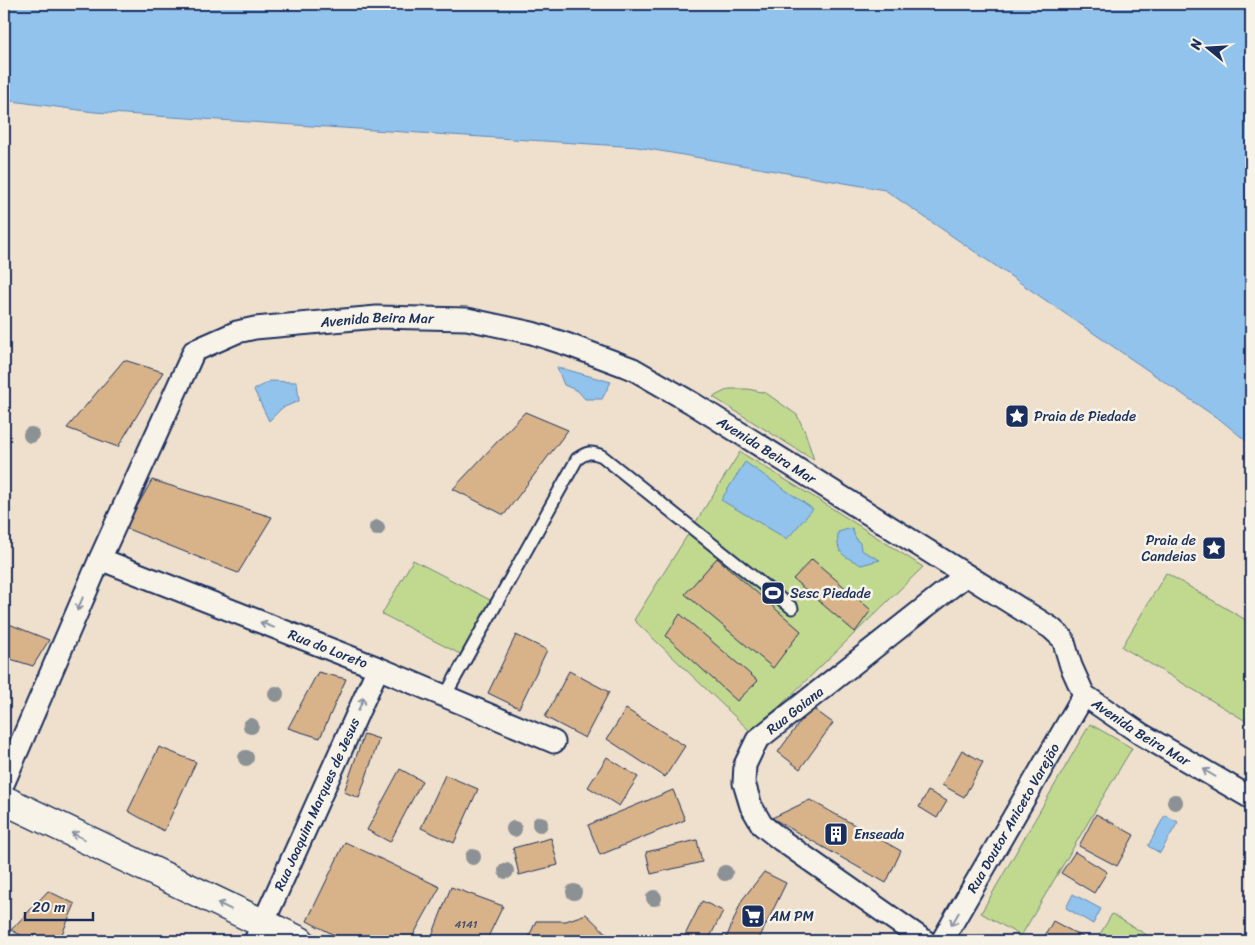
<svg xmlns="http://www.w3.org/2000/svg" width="1255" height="945" viewBox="0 0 1255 945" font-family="Sriracha,sans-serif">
	<rect width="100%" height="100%" fill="#eee0cc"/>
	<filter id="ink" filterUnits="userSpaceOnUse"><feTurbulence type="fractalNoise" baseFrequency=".02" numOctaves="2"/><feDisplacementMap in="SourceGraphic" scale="10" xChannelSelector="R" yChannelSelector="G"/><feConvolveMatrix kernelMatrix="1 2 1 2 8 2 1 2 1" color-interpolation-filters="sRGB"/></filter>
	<g filter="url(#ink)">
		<!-- green -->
		<g fill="#c1d98f" stroke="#6e8476">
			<path d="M 729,389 L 748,389 L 766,393 L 797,415 L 805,432 L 814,460 L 713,397 Z"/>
			<path d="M 740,452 L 822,502 L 923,567 L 752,733 L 634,620 Z"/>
			<path d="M 413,560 L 492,601 L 462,655 L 382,614 Z"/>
			<path d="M 1166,573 L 1251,623 L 1251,724 L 1122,647 Z"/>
			<path d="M 1090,724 L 1132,748 L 1021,936 L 981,913 Z"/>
			<path d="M 1112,914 L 1155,940 L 1154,941 L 1096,941 Z"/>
		</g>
		<!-- water -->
		<g fill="#91c3ed" stroke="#6288b4">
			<path d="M 4,4 L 1251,4 L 1251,442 L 1245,440 L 1223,422 L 885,190 L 637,147 L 94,112 L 4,100 Z"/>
			<path d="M 557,367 L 611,382 L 602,399 L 585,399 L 578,391 L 564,385 Z"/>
			<path d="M 270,381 L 297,382 L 299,401 L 282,408 L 269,421 L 254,390 Z"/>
			<path d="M 745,462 L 813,509 L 787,539 L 721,500 Z"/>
			<path d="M 852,528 L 856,539 L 860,543 L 861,550 L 880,560 L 861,565 C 843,555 836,555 838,532 Z"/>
			<path d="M 1165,815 L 1178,822 L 1160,853 L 1148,846 Z"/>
			<path d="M 1073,894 L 1101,909 L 1093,924 L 1066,908 Z"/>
		</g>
		<!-- building -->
		<g fill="#d8b389" stroke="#1b2f5e">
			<path d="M 124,360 L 163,372 L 118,447 L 67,428 Z"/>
			<path d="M 525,412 L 568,430 L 504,515 L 453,489 Z"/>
			<path d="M 152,480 L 272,517 L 238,573 L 125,528 Z"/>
			<path d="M 717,558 L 801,631 L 773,668 L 685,594 Z"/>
			<path d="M 812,559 L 871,610 L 855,632 L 793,579 Z"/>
			<path d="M 680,614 L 758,681 L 737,701 L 666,636 Z"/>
			<path d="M 4,622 L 49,640 L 33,666 L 4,657 Z"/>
			<path d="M 516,635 L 547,650 L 519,708 L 488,693 Z"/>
			<path d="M 569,671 L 609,692 L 585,738 L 545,717 Z"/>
			<path d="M 318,672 L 346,679 L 320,738 L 288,728 Z"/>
			<path d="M 811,707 L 833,723 L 800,769 L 778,752 Z"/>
			<path d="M 626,709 L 685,746 L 665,777 L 607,739 Z"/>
			<path d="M 364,734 L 379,739 L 359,798 L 344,792 Z"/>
			<path d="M 159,747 L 196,762 L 164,831 L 128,811 Z"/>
			<path d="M 962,750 L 983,762 L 964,797 L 942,785 Z"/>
			<path d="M 607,757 L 638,777 L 619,806 L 588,787 Z"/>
			<path d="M 400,769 L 422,781 L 390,842 L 367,830 Z"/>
			<path d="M 445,775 L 478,789 L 454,843 L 421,828 Z"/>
			<path d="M 673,790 L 685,820 L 600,855 L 588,825 Z"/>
			<path d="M 928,791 L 947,801 L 937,818 L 919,807 Z"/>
			<path d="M 810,800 L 901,851 L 886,883 L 772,818 Z"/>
			<path d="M 1096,814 L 1134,835 L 1117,866 L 1079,846 Z"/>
			<path d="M 551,838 L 558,865 L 519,875 L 513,848 Z"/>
			<path d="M 697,840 L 702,862 L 651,874 L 646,852 Z"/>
			<path d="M 345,842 L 440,887 L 410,941 L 346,941 L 307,921 Z"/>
			<path d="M 1075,852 L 1107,872 L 1094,893 L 1061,873 Z"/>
			<path d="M 764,872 L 786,883 L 758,941 L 725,941 L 742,900 Z"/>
			<path d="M 451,887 L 503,906 L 486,941 L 430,941 Z"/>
			<path d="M 48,891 L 75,904 L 59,941 L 32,941 L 11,930 Z"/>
			<path d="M 702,901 L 723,911 L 708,941 L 682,941 Z"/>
			<path d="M 586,914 L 614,941 L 579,941 L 569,936 L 567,941 L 527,941 L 536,921 L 566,921 Z"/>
			<path d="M 1053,921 L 1088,940 L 1088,941 L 1042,941 Z"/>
		</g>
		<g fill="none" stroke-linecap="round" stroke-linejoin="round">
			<!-- service casing -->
			<g stroke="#1b2f5e" stroke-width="15">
				<path id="service" d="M 445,696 L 577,459 C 587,452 591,451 602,456 L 792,608"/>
			</g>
			<!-- minor casing -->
			<g stroke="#1b2f5e" stroke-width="25">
				<g id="minor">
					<path id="s1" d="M 100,559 L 378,668 L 554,742"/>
					<path id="s2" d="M 4,782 L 100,559 L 194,351 L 237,332 L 255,328 L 377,317 L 467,319 L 532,333 L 569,345 L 633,369 L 692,403 L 1051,628 L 1063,639 L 1071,666 L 1084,695 L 1141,734 L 1251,798"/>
					<path id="s3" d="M 255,941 L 378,668"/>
					<path id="s4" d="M 925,941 L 781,840 L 762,825 L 751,806 L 744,783 L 745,765 L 757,740 L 966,575"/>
					<path id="s5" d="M 942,941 L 1084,695"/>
				</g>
			</g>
			<!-- primary casing -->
			<g stroke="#1b2f5e" stroke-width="31">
				<path id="primary" d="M 4,800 L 300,941"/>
			</g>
			<!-- service -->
			<use href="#service" stroke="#f7f3e8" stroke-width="11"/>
			<!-- minor -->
			<use href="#minor" stroke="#f7f3e8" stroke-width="21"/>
			<!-- primary -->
			<use href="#primary" stroke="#f7f3e8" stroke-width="28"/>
		</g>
		<!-- trees -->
		<g fill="#8c9195">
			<circle cx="31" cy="435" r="8"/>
			<circle cx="377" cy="528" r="8"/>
			<circle cx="276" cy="694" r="8"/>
			<circle cx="251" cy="726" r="8"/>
			<circle cx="246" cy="758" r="8"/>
			<circle cx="1175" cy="802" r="8"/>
			<circle cx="540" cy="824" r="8"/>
			<circle cx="514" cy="829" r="8"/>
			<circle cx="473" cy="857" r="8"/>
			<circle cx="506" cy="871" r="8"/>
			<circle cx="725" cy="873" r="8"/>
			<circle cx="574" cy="892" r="8"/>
			<circle cx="654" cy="898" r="8"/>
		</g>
		<!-- one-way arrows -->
		<defs><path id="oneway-shaft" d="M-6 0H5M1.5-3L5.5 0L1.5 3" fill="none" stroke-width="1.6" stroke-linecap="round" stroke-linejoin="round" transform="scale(1.25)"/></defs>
		<g stroke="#8991a3">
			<use href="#oneway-shaft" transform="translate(80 604) rotate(113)"/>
			<use href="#oneway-shaft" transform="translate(267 625) rotate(-159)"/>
			<use href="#oneway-shaft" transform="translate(361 704) rotate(-66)"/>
			<use href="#oneway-shaft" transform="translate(1209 773) rotate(-150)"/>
			<use href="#oneway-shaft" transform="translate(78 836) rotate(-154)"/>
			<use href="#oneway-shaft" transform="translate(224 906) rotate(-154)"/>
			<use href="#oneway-shaft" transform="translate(955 919) rotate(120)"/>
		</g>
	</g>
	<!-- icons -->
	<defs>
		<g id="sight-square" transform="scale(1.25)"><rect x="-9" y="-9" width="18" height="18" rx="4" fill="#1b2f5e" stroke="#f7f3e8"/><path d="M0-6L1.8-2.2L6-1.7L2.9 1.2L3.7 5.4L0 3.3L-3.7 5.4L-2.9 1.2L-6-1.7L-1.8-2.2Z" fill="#fff"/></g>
		<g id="stadium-square" transform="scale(1.25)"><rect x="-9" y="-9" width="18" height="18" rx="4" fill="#1b2f5e" stroke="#f7f3e8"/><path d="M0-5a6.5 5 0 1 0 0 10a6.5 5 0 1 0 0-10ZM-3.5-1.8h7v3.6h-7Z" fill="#fff"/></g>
		<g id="building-square" transform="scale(1.25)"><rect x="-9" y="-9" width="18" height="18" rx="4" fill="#1b2f5e" stroke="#f7f3e8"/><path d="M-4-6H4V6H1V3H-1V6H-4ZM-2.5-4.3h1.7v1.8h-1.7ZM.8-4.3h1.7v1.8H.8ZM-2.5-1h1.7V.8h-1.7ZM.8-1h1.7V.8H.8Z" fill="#fff"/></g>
		<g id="supermarket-square" transform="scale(1.25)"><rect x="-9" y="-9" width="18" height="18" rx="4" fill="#1b2f5e" stroke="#f7f3e8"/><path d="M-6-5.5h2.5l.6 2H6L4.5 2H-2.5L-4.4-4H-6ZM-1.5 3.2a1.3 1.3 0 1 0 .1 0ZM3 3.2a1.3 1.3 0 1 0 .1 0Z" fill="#fff"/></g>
	</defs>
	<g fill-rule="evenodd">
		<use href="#sight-square" x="1017" y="416"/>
		<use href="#sight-square" x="1214" y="548"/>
		<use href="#stadium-square" x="773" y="593"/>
		<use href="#building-square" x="836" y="834"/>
		<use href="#supermarket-square" x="753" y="916"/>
	</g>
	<g text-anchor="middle" stroke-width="5" stroke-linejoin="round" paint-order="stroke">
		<!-- number labels -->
		<g font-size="11" fill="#4a5069">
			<text x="466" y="928">4141</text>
		</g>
		<!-- street labels -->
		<g font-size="14" fill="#1b2f5e" stroke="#f7f3e8">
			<text dy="5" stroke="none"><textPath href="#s2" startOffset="659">Avenida Beira Mar</textPath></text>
			<text dy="5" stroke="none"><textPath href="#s2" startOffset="1079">Avenida Beira Mar</textPath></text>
			<text dy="5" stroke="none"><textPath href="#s1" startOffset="245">Rua do Loreto</textPath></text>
			<text dy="5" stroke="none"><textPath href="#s4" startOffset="340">Rua Goiana</textPath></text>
			<text dy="5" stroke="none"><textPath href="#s2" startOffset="1559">Avenida Beira Mar</textPath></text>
			<text dy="5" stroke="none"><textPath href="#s3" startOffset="150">Rua Joaquim Marques de Jesus</textPath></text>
			<text dy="5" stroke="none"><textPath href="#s5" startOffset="142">Rua Doutor Aniceto Varejão</textPath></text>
		</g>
		<!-- poi labels -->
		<g font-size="14" fill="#1b2f5e" stroke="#f7f3e8" text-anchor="start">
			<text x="1034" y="421">Praia de Piedade</text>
			<text x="1196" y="545" text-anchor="end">Praia de<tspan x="1196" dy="16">Candeias</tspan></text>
			<text x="790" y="598">Sesc Piedade</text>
			<text x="854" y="839">Enseada</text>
			<text x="770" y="921">AM PM</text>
		</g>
	</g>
	<!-- margin -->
	<rect width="1255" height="945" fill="none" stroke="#f7f3e8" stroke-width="20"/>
	<rect x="10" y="10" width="1235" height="925" fill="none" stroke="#1b2f5e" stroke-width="2" filter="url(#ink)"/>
	<!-- north arrow -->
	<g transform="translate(1208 48) rotate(288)" stroke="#f7f3e8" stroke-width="4" paint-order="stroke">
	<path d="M0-4L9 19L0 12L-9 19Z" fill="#1b2f5e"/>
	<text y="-8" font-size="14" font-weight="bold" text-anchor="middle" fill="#1b2f5e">N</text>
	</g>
	<!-- scale -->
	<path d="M25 912v8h68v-8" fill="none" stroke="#1b2f5e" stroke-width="2.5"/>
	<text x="32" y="912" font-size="15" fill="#1b2f5e" stroke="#f7f3e8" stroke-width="4" paint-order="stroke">20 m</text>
</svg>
